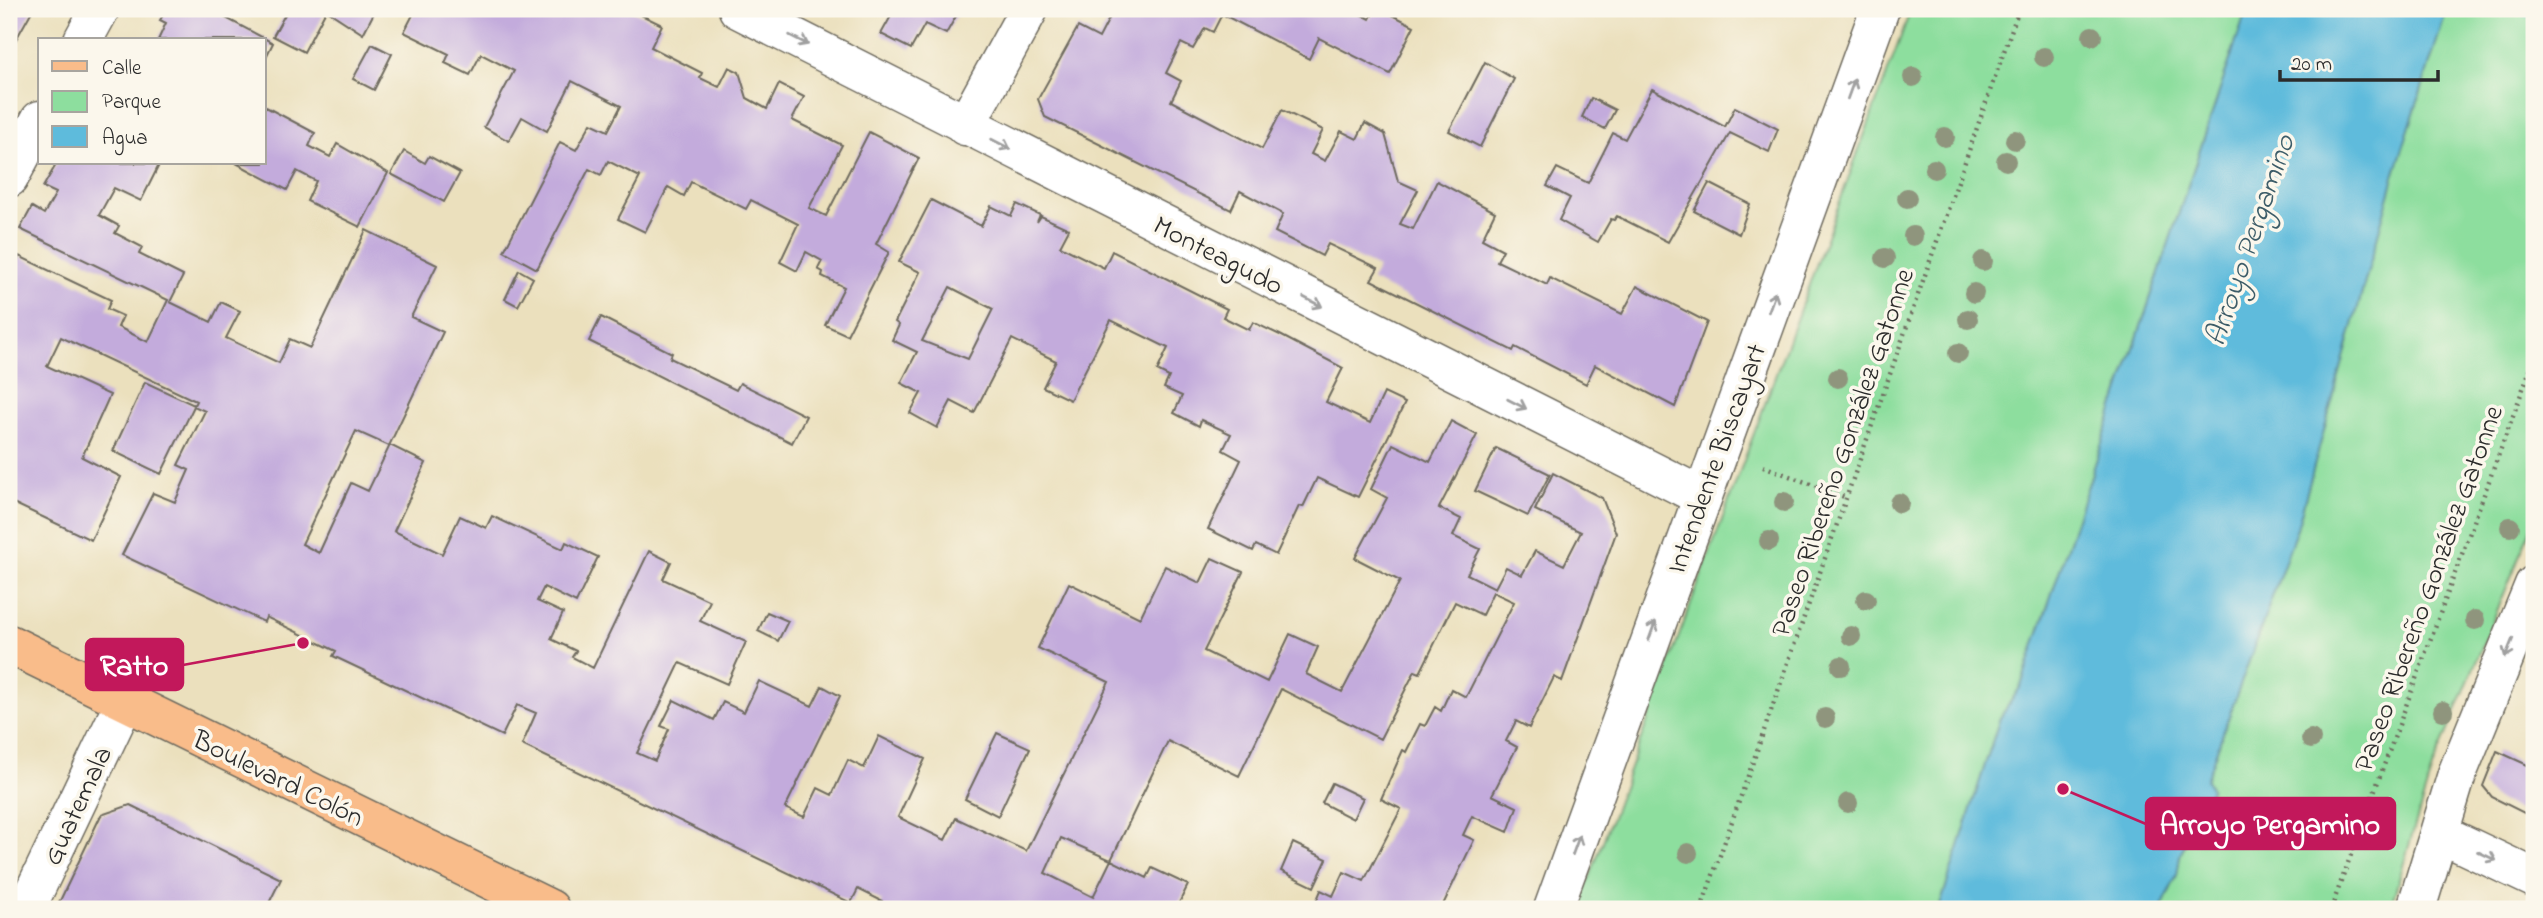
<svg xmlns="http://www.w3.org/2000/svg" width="2543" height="918" viewBox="0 0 2543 918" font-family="'Indie Flower',sans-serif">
	<rect width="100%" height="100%" fill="#fbf7ec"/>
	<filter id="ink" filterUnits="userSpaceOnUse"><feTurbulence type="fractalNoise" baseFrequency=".0143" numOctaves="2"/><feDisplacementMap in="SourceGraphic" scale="14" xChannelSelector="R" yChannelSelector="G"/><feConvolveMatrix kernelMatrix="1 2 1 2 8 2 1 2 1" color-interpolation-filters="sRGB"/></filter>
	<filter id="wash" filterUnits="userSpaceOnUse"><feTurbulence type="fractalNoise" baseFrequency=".00686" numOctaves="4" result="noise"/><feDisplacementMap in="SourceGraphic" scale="28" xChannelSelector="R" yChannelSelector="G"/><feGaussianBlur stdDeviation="1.57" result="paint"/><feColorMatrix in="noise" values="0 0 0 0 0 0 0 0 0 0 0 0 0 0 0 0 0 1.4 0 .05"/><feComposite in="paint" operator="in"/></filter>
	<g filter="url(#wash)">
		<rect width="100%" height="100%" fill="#ebe0bd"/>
		<!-- green -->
		<g fill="#8dde9e" stroke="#5c8464" stroke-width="2">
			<path d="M 1911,9 L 2247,9 L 2021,686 L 2000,718 L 1939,909 L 1578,909 Z"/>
			<path d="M 2447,9 L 2534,9 L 2534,521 L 2432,769 L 2390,909 L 2161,909 L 2177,875 L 2180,856 L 2191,827 L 2199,821 L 2211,790 L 2206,780 L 2297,528 L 2395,173 Z"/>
		</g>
		<!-- water -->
		<path fill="#5ebbdc" stroke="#447384" stroke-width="2" d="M 2247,9 L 2447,9 L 2395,173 L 2297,528 L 2206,780 L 2211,789 L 2199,821 L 2191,827 L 2180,856 L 2177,875 L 2161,909 L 1939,909 L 2000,718 L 2021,686 Z"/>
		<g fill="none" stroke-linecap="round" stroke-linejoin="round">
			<!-- stream -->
			<path stroke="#5ebbdc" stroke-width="16" d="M 2529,9 L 2534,11"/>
		</g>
		<g id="blocks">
			<!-- building -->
			<g fill="#c3abdc" fill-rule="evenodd">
				<path d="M 9,9 L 33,9 L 9,52 Z"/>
				<path d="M 167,9 L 209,9 L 273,43 L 264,61 L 264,40 L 158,40 L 166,23 L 160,20 Z"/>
				<path d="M 288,9 L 376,9 L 363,34 L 326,10 L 304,52 L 273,36 Z"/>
				<path d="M 416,9 L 629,9 L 662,25 L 651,47 L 702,73 L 700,78 L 719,87 L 729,67 L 739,72 L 747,98 L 767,109 L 779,84 L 804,97 L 792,120 L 842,145 L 809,208 L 826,216 L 869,132 L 919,158 L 876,244 L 889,252 L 847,335 L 825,325 L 844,287 L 822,276 L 823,272 L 818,269 L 822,261 L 806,252 L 797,271 L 780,262 L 798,224 L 751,200 L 746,209 L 691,182 L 684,196 L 668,187 L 645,232 L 618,219 L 640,177 L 608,161 L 601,175 L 589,169 L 537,269 L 504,251 L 560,142 L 576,150 L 591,123 L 608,131 L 621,106 L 572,81 L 547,131 L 522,117 L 509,141 L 484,127 L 514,71 L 481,54 L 470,75 L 445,63 L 449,54 L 404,32 Z"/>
				<path d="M 895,9 L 960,9 L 946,34 L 925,24 L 911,49 L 881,34 Z"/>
				<path d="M 1114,9 L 1350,9 L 1370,19 L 1375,9 L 1381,9 L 1414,26 L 1390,74 L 1319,38 L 1309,59 L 1222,14 L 1213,32 L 1205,28 L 1193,49 L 1181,43 L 1166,73 L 1181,81 L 1171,101 L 1262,149 L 1282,110 L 1323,130 L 1311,154 L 1325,161 L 1341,131 L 1357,139 L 1365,123 L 1385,134 L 1398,181 L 1418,190 L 1400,224 L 1413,229 L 1437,181 L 1495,212 L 1482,239 L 1503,250 L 1497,261 L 1547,285 L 1550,278 L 1622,314 L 1637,286 L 1707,322 L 1675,407 L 1595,365 L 1586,384 L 1515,347 L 1513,351 L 1371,280 L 1378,268 L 1328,244 L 1322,256 L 1275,232 L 1283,214 L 1240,191 L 1231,210 L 1045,117 L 1038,99 L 1078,27 L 1099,38 Z"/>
				<path d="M 372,44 L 392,54 L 374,90 L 353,79 Z"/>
				<path d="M 1485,62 L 1514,79 L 1480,147 L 1449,131 Z"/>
				<path d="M 1652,89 L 1725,127 L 1735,107 L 1778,129 L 1769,152 L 1730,133 L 1668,242 L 1617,216 L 1614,220 L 1611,219 L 1598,242 L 1559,220 L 1570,198 L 1547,186 L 1557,168 L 1588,183 L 1613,133 L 1625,139 Z"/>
				<path d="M 1591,98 L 1615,110 L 1605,129 L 1582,117 Z"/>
				<path d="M 264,106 L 315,133 L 309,146 L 330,157 L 337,144 L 388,173 L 360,227 L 307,201 L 316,181 L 297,171 L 287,190 L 236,163 L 264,163 Z"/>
				<path d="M 404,151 L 425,163 L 429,156 L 460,173 L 444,202 L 391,174 Z"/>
				<path d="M 57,163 L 160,163 L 141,201 L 114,188 L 99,215 L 119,226 L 115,233 L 142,247 L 139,254 L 183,276 L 170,302 L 211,322 L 221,302 L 240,311 L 226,338 L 279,363 L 290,339 L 310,348 L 366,230 L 437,265 L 411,317 L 443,332 L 389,446 L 356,431 L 302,544 L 319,553 L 351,483 L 368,491 L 390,445 L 426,463 L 394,531 L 442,554 L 460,516 L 486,528 L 492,516 L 563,549 L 566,542 L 598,557 L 576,603 L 544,587 L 537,601 L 563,613 L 551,639 L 576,651 L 572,657 L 593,668 L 649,551 L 671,562 L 663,579 L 710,601 L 700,621 L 746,642 L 727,684 L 680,663 L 637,753 L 655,761 L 669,729 L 661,726 L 674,700 L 714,720 L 723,702 L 744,712 L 759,681 L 812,706 L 822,686 L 840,696 L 785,808 L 804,817 L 818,788 L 832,795 L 848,760 L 864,768 L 879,736 L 925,759 L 898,817 L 945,840 L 956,818 L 1026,851 L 1109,682 L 1038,648 L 1069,583 L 1140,618 L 1165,566 L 1200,583 L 1212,558 L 1243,572 L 1204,651 L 1267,682 L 1290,634 L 1318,647 L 1306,674 L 1342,692 L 1400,581 L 1355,558 L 1387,498 L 1371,489 L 1393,444 L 1430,462 L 1451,421 L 1477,435 L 1439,508 L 1461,519 L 1453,536 L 1480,549 L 1467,574 L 1495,588 L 1506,567 L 1522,575 L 1535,551 L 1564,565 L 1581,532 L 1535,510 L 1553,473 L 1602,498 L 1616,533 L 1562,681 L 1554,677 L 1529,728 L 1516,721 L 1506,741 L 1517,747 L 1492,795 L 1517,807 L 1508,832 L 1472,816 L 1463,835 L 1474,840 L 1441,909 L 1313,909 L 1321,890 L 1333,896 L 1344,872 L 1364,881 L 1401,809 L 1381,799 L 1403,750 L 1406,752 L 1420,724 L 1425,726 L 1435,707 L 1441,711 L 1451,689 L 1466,697 L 1514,602 L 1493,592 L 1482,615 L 1455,602 L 1420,673 L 1415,671 L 1380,739 L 1281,689 L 1239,776 L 1168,741 L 1111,860 L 1147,878 L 1152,868 L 1188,885 L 1176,909 L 878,909 L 882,901 L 858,889 L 851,903 L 522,745 L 536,713 L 517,705 L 502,736 L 333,656 L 336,651 L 266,617 L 264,622 L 122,555 L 153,493 L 175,502 L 189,470 L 178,465 L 205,411 L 194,406 L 161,474 L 113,451 L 145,382 L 194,405 L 196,401 L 61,337 L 47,366 L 110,395 L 82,457 L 121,477 L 91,540 L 9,501 L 9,277 L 19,256 L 111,300 L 107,309 L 123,316 L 118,327 L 148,342 L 168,300 L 20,229 L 32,207 L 44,214 L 56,193 L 43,187 ZM 1061,838 L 1111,860 L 1093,897 L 1045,873 Z"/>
				<path d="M 1709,183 L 1750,204 L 1739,234 L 1694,211 Z"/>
				<path d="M 931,200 L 981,226 L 991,206 L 1011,216 L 1017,204 L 1040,215 L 1037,222 L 1041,216 L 1069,229 L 1060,246 L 1104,268 L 1112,251 L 1227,309 L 1223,317 L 1249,330 L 1253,322 L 1280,335 L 1343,368 L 1326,402 L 1370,423 L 1384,393 L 1405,403 L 1358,497 L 1317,478 L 1303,507 L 1299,506 L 1276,555 L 1256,545 L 1253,551 L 1208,529 L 1241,460 L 1223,450 L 1231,434 L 1201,420 L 1199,426 L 1174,413 L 1182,396 L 1164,388 L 1169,377 L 1157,371 L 1168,348 L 1111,320 L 1070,400 L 1043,387 L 1056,361 L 1012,339 L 974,413 L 951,401 L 937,428 L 910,413 L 921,393 L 901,383 L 917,352 L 892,340 L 899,325 L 895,322 L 920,272 L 899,262 ZM 950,287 L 993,309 L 968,359 L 922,341 Z"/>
				<path d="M 519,270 L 533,278 L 518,306 L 505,299 Z"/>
				<path d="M 601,317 L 672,353 L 670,358 L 736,390 L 740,383 L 806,416 L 792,443 L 589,341 Z"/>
				<path d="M 1496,448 L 1550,474 L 1528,516 L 1475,491 Z"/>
				<path d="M 767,612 L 788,621 L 778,641 L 758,631 Z"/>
				<path d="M 997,733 L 1030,748 L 998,816 L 965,799 Z"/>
				<path d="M 2497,751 L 2534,768 L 2534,818 L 2492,797 L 2483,786 Z"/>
				<path d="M 1332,783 L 1363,798 L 1353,819 L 1322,803 Z"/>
				<path d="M 130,805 L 281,879 L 269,903 L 283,909 L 250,907 L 249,909 L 56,909 L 101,815 Z"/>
				<path d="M 1293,843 L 1327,859 L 1314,887 L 1281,871 Z"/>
			</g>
		</g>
	</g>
	<g filter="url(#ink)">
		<use href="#blocks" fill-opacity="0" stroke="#6e6a5e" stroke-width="2"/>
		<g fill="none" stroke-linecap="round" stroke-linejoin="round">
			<!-- minor casing -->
			<g stroke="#6e6a5e" stroke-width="41">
				<g id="minor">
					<path d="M 738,9 L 1701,496"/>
					<path d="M 83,40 L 100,9"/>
					<path d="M 965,126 L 1029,9"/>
					<path d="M 9,178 L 40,120"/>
					<path d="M 2441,834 L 2534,878"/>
					<path d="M 26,909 L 125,701"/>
					<path d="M 1553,909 L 1880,9"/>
					<path d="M 2416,909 L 2457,774 L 2534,585"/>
				</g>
			</g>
			<!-- major casing -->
			<g stroke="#6e6a5e" stroke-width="41">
				<path id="major" d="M 9,644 L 550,909"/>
			</g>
			<!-- path -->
			<g stroke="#6e6a5e" stroke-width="4.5" stroke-dasharray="2 5" stroke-linecap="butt">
				<path d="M 1763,466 L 1847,498"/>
				<path d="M 2370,803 L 2396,811"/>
				<path d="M 1701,909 L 2019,9"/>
				<path d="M 2331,909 L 2534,359"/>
			</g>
			<!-- minor -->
			<use href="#minor" stroke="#fff" stroke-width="38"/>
			<!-- major -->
			<use href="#major" stroke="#f9bc8a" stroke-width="38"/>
		</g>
		<!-- trees -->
		<g fill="#8f957d">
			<circle cx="2092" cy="36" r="10"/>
			<circle cx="2044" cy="57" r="10"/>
			<circle cx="1913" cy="77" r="10"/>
			<circle cx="1945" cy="137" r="10"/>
			<circle cx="2015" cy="140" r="10"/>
			<circle cx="2006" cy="161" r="10"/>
			<circle cx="1934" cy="169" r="10"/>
			<circle cx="1907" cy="198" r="10"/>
			<circle cx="1913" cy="236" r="10"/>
			<circle cx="1885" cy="258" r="10"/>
			<circle cx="1983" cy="261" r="10"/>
			<circle cx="1974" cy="293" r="10"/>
			<circle cx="1968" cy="319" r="10"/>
			<circle cx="1958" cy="353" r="10"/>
			<circle cx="1838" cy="378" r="10"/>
			<circle cx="1784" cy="502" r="10"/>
			<circle cx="1899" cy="503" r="10"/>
			<circle cx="2510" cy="527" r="10"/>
			<circle cx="1769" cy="541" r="10"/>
			<circle cx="1866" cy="600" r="10"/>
			<circle cx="2475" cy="620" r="10"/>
			<circle cx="1851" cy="636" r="10"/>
			<circle cx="1841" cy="666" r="10"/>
			<circle cx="2443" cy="711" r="10"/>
			<circle cx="1825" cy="718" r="10"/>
			<circle cx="2311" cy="739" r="10"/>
			<circle cx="1848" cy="803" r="10"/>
			<circle cx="1688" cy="853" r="10"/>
		</g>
		<!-- one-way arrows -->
		<defs><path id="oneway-shaft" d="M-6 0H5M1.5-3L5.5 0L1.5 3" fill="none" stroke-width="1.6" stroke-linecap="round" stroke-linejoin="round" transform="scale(1.75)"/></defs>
		<g stroke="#a0a0a0">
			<use href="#oneway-shaft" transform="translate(799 40) rotate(27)"/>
			<use href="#oneway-shaft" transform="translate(1851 89) rotate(-70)"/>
			<use href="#oneway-shaft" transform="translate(1001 144) rotate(27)"/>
			<use href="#oneway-shaft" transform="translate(1313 302) rotate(27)"/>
			<use href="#oneway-shaft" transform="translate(1772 302) rotate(-70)"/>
			<use href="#oneway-shaft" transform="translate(1517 404) rotate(27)"/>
			<use href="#oneway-shaft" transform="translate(1652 631) rotate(-70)"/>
			<use href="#oneway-shaft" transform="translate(2509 648) rotate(112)"/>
			<use href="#oneway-shaft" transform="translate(1576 845) rotate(-70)"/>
			<use href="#oneway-shaft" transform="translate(2487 856) rotate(25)"/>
		</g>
	</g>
	<g text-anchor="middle" stroke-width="7" stroke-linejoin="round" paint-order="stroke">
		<!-- street labels -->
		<g font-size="28" fill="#2b2b2b" stroke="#fbf7ec">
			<text transform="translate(1219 254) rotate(27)" y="10">Monteagudo</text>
			<text transform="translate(1841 452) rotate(-71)" y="10">Paseo Ribereño González Gatonne</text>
			<text transform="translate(1715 458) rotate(-70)" y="10">Intendente Biscayart</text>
			<text transform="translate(2427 588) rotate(-70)" y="10">Paseo Ribereño González Gatonne</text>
			<text transform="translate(279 777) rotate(26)" y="10">Boulevard Colón</text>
			<text transform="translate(76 805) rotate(-65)" y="10">Guatemala</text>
		</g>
		<!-- water labels -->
		<g font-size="30" font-style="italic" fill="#3d5d69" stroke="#fbf7ec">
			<text transform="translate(2249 240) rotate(-71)" y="10">Arroyo Pergamino</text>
		</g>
	</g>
	<!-- callouts -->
	<path fill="none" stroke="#c2185b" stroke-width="2.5" d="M303 643L183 665M2063 789L2146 824"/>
	<g fill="#c2185b" stroke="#fbf7ec" stroke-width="2.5">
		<circle cx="303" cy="643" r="7"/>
		<circle cx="2063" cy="789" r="7"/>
	</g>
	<g fill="#c2185b" stroke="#c2185b" stroke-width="2.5">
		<rect x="86" y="639" width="97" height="51" rx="7"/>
		<rect x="2146" y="798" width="249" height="51" rx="7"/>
	</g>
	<g font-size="30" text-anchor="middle" font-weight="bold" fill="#fff">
		<text x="134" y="675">Ratto</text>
		<text x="2270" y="834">Arroyo Pergamino</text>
	</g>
	<!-- margin -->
	<rect width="2543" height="918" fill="none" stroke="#fbf7ec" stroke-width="35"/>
	<!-- legend -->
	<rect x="38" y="38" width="228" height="126" fill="#fbf7ec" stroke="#a8a59f" stroke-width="2"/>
	<rect x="52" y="61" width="35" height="10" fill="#f9bc8a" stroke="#a8a59f" stroke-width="2"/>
	<text x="102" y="74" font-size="21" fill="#2b2b2b">Calle</text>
	<rect x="52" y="91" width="35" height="21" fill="#8dde9e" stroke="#a8a59f" stroke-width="2"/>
	<text x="102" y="108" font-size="21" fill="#2b2b2b">Parque</text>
	<rect x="52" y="126" width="35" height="21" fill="#5ebbdc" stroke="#a8a59f" stroke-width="2"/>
	<text x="102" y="144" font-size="21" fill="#2b2b2b">Agua</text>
	<!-- scale -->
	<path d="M2280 70v10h158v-10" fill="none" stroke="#2b2b2b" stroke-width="3.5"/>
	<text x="2291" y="70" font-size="21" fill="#2b2b2b" stroke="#fbf7ec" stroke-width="5" paint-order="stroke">20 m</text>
</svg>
